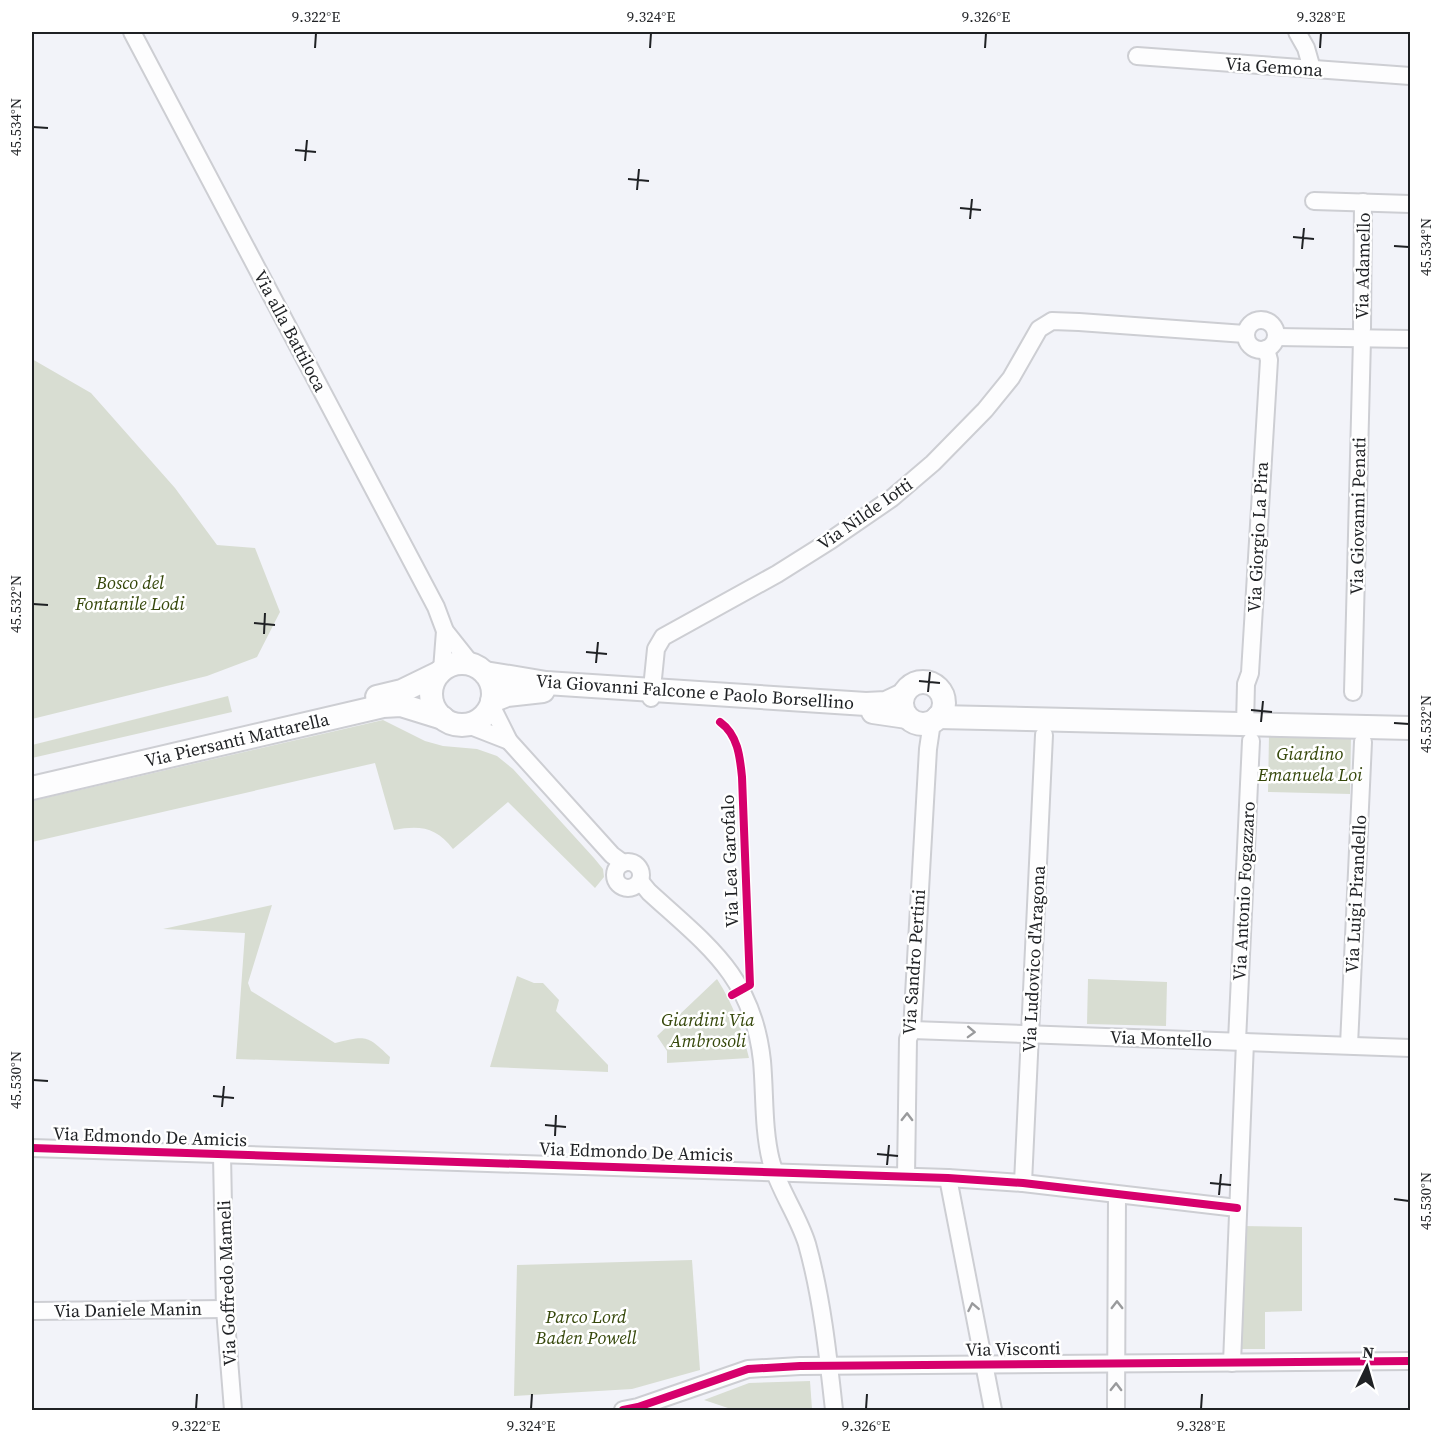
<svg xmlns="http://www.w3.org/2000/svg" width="1442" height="1442" viewBox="0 0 1442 1442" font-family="'Source Serif 4',serif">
	<rect width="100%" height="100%" fill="#f2f3f9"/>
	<!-- green -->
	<g fill="#d8ddd2">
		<path d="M 32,359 L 91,393 L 175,488 L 217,545 L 255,548 L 280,612 L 257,657 L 207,676 L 32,719 Z"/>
		<path d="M 228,696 L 232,712 L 32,758 L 32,745 Z"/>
		<path d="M 383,720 L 425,741 L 443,746 L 477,749 L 497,756 L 513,769 L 594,858 L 603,869 L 604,877 L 595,888 L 508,802 L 453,849 C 436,827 420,825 394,830 L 375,763 L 32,842 L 32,801 Z"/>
		<path d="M 1269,735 L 1351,736 L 1350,794 L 1268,792 Z"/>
		<path d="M 272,905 L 248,983 L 251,991 L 335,1043 C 366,1036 366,1034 390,1057 L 389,1064 L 236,1059 L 245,933 L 163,929 Z"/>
		<path d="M 517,976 L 534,983 L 543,983 L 559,1000 L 556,1011 L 608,1065 L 608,1072 L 490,1067 Z"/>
		<path d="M 717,979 C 733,1004 742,1029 749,1058 L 667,1063 L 667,1051 L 657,1036 Z"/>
		<path d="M 1088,979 L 1167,982 L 1166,1026 L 1087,1024 Z"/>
		<path d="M 1242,1226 L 1302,1227 L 1302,1311 L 1265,1312 L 1265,1349 L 1238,1349 Z"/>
		<path d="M 692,1260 L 700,1370 L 632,1389 L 514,1396 L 517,1265 Z"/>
		<path d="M 810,1381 L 812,1409 L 734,1410 L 704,1400 L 749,1383 Z"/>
	</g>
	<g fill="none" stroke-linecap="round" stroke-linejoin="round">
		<!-- street casing -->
		<g stroke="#cdced3" stroke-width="20">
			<g id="street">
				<path d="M 132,32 L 436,607 L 445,631 L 472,665"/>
				<path d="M 1297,32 L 1306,48 L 1312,69"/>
				<path d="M 1137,56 L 1410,76"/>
				<path d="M 1314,201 L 1410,204"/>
				<circle cx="1261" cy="335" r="15"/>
				<path d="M 1362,329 L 1363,202"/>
				<path d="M 1276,337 L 1410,339"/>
				<path d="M 442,670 L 445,631"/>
				<path d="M 1353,692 L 1362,339"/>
				<path d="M 651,698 L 656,649 L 663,637 L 777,574 L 831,540 L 892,498 L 933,463 L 985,410 L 1011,378 L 1039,329 L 1052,321 L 1079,322 L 1245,334"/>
				<path d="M 491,705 L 509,741 L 612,855 L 623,863"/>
				<path d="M 468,725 L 509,741"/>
				<path d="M 1245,725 L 1246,684 L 1250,673 L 1269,360 L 1266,349"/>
				<circle cx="628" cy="875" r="13"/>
				<path d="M 640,881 L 649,892 C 707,945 753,976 762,1061 C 765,1094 763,1129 771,1161 C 779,1190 798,1215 807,1244 C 822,1298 828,1355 834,1410"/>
				<path d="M 912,1030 L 1410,1048"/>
				<path d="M 1237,1041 L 1251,741"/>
				<path d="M 1349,1045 L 1363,742"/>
				<path d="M 32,1148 L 948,1178 L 1023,1183 L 1237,1208"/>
				<path d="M 222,1155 L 225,1309 L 233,1410"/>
				<path d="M 906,1176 L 908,1039 L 912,1030 L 928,749 L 932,722"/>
				<path d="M 948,1178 L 993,1410"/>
				<path d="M 1023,1183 L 1044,735"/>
				<path d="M 32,1311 L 225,1309"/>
				<path d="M 1232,1363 L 1245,1042"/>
				<path d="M 623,1410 L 638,1407 L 748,1369 L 800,1366 L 1410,1361"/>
				<path d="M 1116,1410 L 1117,1195"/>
			</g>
		</g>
		<!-- secondary casing -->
		<g stroke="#cdced3" stroke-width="26">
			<g id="secondary">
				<circle cx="462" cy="694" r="31"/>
				<path d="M 485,673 L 546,683 L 866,704 L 886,703 L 903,695"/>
				<circle cx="923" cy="703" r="21"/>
				<path d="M 377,697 L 402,691 L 439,673"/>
				<path d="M 492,701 L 507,695 L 543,691"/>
				<path d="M 873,712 L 907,717"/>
				<path d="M 938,717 L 1410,728"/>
				<path d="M 32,788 L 383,706 L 401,705 L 443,718"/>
			</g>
		</g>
		<!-- street -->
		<use href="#street" stroke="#fdfdfe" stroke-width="16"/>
		<!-- secondary -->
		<use href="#secondary" stroke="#fdfdfe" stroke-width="22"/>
		<!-- cycleway casing -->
		<g stroke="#fff" stroke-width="11">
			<g id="cycleway">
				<path d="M 720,722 C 738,735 740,757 742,777 L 750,985 L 732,995"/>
				<path d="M 32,1148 L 948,1178 L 1023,1183 L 1237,1208"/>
				<path d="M 623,1410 L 638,1407 L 748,1369 L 800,1366 L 1410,1361"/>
			</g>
		</g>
		<!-- cycleway -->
		<use href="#cycleway" stroke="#d6006c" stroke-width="8"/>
	</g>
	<!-- one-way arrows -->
	<defs><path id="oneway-chevron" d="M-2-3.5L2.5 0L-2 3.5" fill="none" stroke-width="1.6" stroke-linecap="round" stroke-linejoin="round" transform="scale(1.5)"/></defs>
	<g stroke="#999a9c">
		<use href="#oneway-chevron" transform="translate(971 1032) rotate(2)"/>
		<use href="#oneway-chevron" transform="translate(907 1117) rotate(-89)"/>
		<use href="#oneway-chevron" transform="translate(1117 1305) rotate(-90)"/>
		<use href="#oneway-chevron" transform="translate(973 1307) rotate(-101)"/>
		<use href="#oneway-chevron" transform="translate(1116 1387) rotate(-89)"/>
	</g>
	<!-- ticks -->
	<path fill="none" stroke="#1f2124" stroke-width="2" d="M 315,48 L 316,33M 650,48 L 651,33M 985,48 L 986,33M 1320,48 L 1321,33M 33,127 L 48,128M 295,150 L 316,152M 305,161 L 307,140M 628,179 L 649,181M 637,190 L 639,169M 960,208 L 981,210M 970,219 L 972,199M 1293,237 L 1314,239M 1394,246 L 1409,247M 1302,249 L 1304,228M 33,604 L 48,605M 254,623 L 275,625M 264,634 L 265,613M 586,652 L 607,654M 596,663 L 598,642M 919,681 L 940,683M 928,692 L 930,672M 1251,710 L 1272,712M 1261,722 L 1263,701M 1394,723 L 1409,724M 33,1080 L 48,1081M 213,1096 L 234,1098M 222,1107 L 224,1086M 545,1125 L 566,1127M 555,1136 L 556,1115M 877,1154 L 898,1156M 887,1165 L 889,1145M 1210,1183 L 1231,1185M 1219,1195 L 1221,1174M 1394,1199 L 1409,1201M 196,1409 L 197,1394M 531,1409 L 532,1394M 866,1409 L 867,1394M 1201,1409 L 1202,1394"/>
	<g text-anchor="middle" stroke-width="5" stroke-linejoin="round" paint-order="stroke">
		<!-- street labels -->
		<g font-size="18" fill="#1f2124" stroke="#fff">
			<text transform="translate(1274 67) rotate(4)" y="6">Via Gemona</text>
			<text transform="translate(1363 266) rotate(-89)" y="6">Via Adamello</text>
			<text transform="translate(290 331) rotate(62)" y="6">Via alla Battiloca</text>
			<text transform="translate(865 514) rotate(-35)" y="6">Via Nilde Iotti</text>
			<text transform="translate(1358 516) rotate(-89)" y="6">Via Giovanni Penati</text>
			<text transform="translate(1258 537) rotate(-87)" y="6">Via Giorgio La Pira</text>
			<text transform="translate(695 692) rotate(4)" y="6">Via Giovanni Falcone e Paolo Borsellino</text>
			<text transform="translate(237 740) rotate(-13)" y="6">Via Piersanti Mattarella</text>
			<text transform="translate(730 861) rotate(-92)" y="6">Via Lea Garofalo</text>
			<text transform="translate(1244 891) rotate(-87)" y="6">Via Antonio Fogazzaro</text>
			<text transform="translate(1356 894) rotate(-87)" y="6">Via Luigi Pirandello</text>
			<text transform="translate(1034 959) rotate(-87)" y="6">Via Ludovico d'Aragona</text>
			<text transform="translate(914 962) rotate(-86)" y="6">Via Sandro Pertini</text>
			<text transform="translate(1161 1039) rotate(2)" y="6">Via Montello</text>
			<text transform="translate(150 1137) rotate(2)" y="6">Via Edmondo De Amicis</text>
			<text transform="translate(636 1152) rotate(2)" y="6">Via Edmondo De Amicis</text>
			<text transform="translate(227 1283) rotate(-92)" y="6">Via Goffredo Mameli</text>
			<text transform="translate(128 1310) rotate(-1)" y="6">Via Daniele Manin</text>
			<text transform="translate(1013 1349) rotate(-1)" y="6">Via Visconti</text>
		</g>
		<!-- park labels -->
		<g font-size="18" font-style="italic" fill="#35470a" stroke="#fff">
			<text x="130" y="589">Bosco del<tspan x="130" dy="21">Fontanile Lodi</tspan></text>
			<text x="1310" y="760">Giardino<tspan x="1310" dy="21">Emanuela Loi</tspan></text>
			<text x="708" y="1026">Giardini Via<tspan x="708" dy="21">Ambrosoli</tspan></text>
			<text x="586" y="1323">Parco Lord<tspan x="586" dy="21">Baden Powell</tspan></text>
		</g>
	</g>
	<!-- border -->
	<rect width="1442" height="1442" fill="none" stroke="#ffffff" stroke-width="66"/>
	<!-- north arrow -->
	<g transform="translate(1367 1367) rotate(5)" stroke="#ffffff" stroke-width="4.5" paint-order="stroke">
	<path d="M0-4.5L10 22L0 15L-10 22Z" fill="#1f2124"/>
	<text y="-9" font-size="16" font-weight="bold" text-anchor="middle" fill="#1f2124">N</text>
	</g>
	<rect x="33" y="33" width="1376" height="1376" fill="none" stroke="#1f2124" stroke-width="2"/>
	<g font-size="15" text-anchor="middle" fill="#1f2124">
		<text x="316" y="22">9.322°E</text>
		<text x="651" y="22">9.324°E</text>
		<text x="986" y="22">9.326°E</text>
		<text x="1321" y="22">9.328°E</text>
		<text transform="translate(16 127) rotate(-90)" y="5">45.534°N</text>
		<text transform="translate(1426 247) rotate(-90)" y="5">45.534°N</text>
		<text transform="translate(16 604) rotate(-90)" y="5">45.532°N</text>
		<text transform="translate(1426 724) rotate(-90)" y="5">45.532°N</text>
		<text transform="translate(16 1080) rotate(-90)" y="5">45.530°N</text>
		<text transform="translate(1426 1201) rotate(-90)" y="5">45.530°N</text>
		<text x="196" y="1431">9.322°E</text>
		<text x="531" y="1431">9.324°E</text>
		<text x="866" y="1431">9.326°E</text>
		<text x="1201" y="1431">9.328°E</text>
	</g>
</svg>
